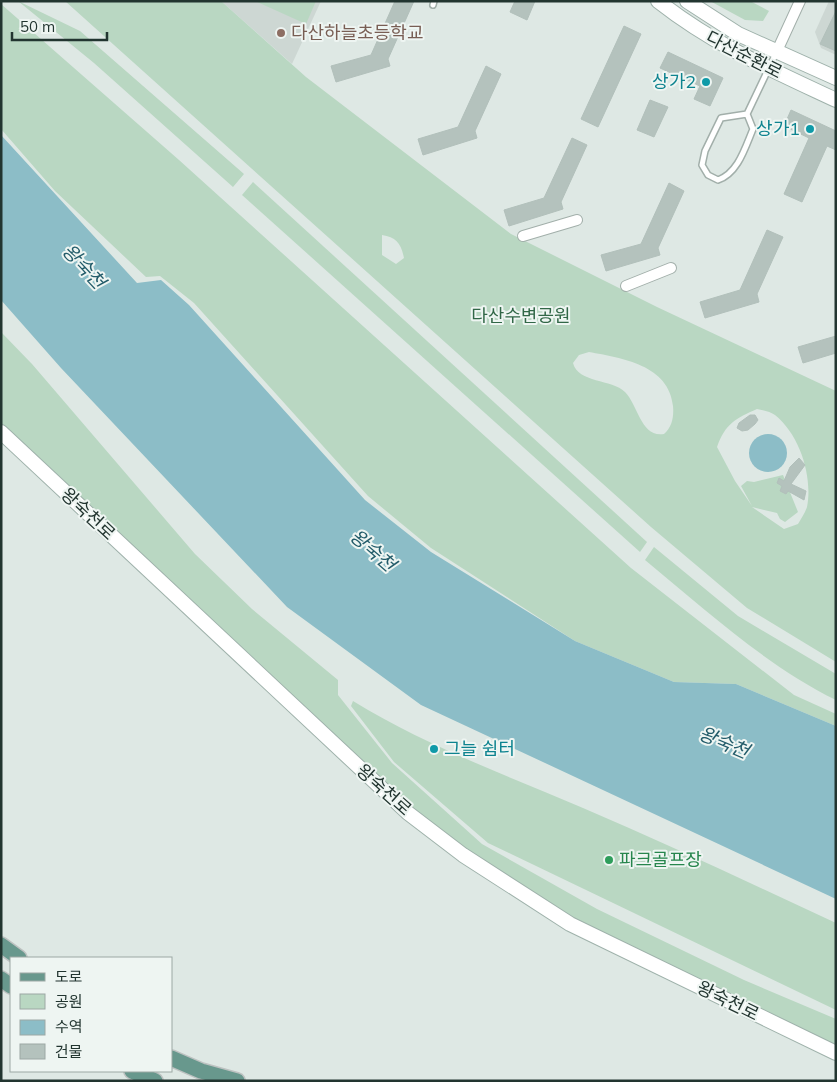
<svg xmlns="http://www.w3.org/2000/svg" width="837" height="1082" viewBox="0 0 837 1082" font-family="Mulish,'Noto Sans KR',sans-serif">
	<rect width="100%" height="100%" fill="#dee8e4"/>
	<!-- built -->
	<g fill="#cdd7d3">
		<path d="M 221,1 L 321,1 L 292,64 Z"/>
		<path d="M 829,1 L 836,1 L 836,55 L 821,48 L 815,32 Z"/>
	</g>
	<!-- green -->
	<g fill="#b9d7c2" fill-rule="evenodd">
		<path d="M 18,1 L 80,31 L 244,174 L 233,187 L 94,63 Z"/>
		<path d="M 65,1 L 221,1 L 306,77 L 511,234 L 657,307 L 836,391 L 836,662 L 747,608 L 651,527 ZM 382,235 C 396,237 401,243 404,258 L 396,264 L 382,255 ZM 589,352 C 622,358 669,365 673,406 C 674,417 672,427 664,434 C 641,438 638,405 625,392 C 612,379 578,383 573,363 L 579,355 ZM 757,409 C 763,410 771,412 775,415 C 800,435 813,477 807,507 C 805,513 801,519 798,524 L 784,529 L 752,507 L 777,513 L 780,519 L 785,522 L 798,512 L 783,475 L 754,482 L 747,481 L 741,486 L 752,506 L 735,481 L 717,447 C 725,424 736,418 757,409 Z"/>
		<path d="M 255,1 L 316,1 L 306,24 Z"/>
		<path d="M 710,1 L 750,1 L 769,11 L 763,21 L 745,20 Z"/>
		<path d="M 1,4 L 179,160 L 631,568 L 794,695 L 836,714 L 836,726 L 736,684 L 674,682 L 575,641 L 431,548 L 368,496 L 194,303 L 160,276 L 146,277 L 55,191 L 1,129 Z"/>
		<path d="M 253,182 L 647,542 L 640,552 L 242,195 Z"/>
		<path d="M 1,332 L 32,364 L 195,554 L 252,609 L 338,680 L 338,695 L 392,763 L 482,844 L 597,909 L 744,980 L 836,1019 L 836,1047 L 580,925 L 484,865 L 418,817 L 1,425 Z"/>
		<path d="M 654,547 L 738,616 L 836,674 L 836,700 C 765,665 706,610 645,560 Z"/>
		<path d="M 353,701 C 425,745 505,775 583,808 C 668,844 752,884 836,923 L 836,1010 L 488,843 L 394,762 L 351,706 Z"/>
	</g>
	<!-- water -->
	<g fill="#8cbdc7">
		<path d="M 1,135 L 137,283 L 161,280 L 189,305 L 365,500 L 431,552 L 575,641 L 674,682 L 736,684 L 836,726 L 836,899 L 421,705 L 287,607 L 61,368 L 1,300 Z"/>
		<circle cx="768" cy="453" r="19"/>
	</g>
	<!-- building -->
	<g fill="#b4c2bd" stroke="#b2c0bb">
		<path d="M 395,1 L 414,1 L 388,59 L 390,66 L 336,82 L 331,66 L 371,55 Z"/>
		<path d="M 515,1 L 535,1 L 527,20 L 510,12 Z"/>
		<path d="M 836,11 L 836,51 L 820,44 Z"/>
		<path d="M 624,26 L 641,34 L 598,127 L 581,119 Z"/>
		<path d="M 668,52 L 723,78 L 710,106 L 694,99 L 700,86 L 660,68 Z"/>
		<path d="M 486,66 L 501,74 L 475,131 L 477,138 L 423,155 L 418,139 L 458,127 Z"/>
		<path d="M 650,100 L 668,107 L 654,137 L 637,130 Z"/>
		<path d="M 791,110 L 836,131 L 836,150 L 827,146 L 802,202 L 784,194 L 809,138 L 784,126 Z"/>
		<path d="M 572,138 L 587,145 L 561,202 L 563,209 L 509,226 L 504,210 L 544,198 Z"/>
		<path d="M 669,183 L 684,191 L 658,248 L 660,255 L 606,271 L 601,255 L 641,244 Z"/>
		<path d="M 767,230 L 783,237 L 757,294 L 759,302 L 705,318 L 700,302 L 740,290 Z"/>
		<path d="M 836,336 L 836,353 L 803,363 L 798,347 Z"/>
		<path d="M 750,415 L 755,415 L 758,420 L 755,424 L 748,430 L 742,431 L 737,428 L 739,423 Z"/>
		<path d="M 799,458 L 805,465 L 791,484 L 806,491 L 804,500 L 788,491 L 786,494 L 780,491 L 782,486 L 777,483 L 779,478 L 784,481 L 790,467 Z"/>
	</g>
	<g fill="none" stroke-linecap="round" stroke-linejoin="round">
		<!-- lane casing -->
		<g stroke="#a2afaa" stroke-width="8">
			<g id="lane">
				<path d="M 433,5 L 434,1"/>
				<path d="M 747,114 L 721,118 L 705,151 L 702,165 L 708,175 L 718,180 C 738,173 745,148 753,129 L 747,114 L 777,51"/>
			</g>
		</g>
		<!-- street casing -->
		<g stroke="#a2afaa" stroke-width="12">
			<g id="street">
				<path d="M 777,51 L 800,1"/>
				<path d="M 523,236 L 577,220"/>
				<path d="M 626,286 L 671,268"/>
			</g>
		</g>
		<!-- secondary casing -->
		<g stroke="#9fb2ab" stroke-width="16">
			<g id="secondary">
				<path d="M 658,1 C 714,45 772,70 836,100"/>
				<path d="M 687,1 L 738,34 L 836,78"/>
				<path d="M 1,432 L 408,813 L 463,855 L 570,924 L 836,1053"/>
			</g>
		</g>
		<!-- primary casing -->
		<g stroke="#bdc2c1" stroke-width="18">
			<g id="primary">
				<path d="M 1,945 L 19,958"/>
				<path d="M 1,979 L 11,986"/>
				<path d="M 171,1058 L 201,1071 L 237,1081"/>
				<path d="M 132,1071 L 155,1081"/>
			</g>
		</g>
		<!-- lane -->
		<use href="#lane" stroke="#fff" stroke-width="5"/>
		<!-- street -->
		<use href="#street" stroke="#fff" stroke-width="10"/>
		<!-- secondary -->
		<use href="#secondary" stroke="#fff" stroke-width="14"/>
		<!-- primary -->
		<use href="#primary" stroke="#68988d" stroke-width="15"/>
	</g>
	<!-- markers -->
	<circle fill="#8d6e63" stroke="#eef5f2" stroke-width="2" cx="281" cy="33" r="5"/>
	<g fill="#0f9aa8" stroke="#eef5f2" stroke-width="2">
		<circle cx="706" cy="82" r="5"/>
		<circle cx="810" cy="129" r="5"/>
		<circle cx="434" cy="749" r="5"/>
	</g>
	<circle fill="#2e9e5b" stroke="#eef5f2" stroke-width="2" cx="609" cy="860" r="5"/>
	<g text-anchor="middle" stroke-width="4" stroke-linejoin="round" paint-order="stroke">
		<!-- education labels -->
		<g font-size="18" fill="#785e54" stroke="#eef5f2" text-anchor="start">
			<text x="291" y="39">다산하늘초등학교</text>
		</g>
		<!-- street labels -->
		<g font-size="18" fill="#223530" stroke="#eef5f2">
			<text transform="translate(744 55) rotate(27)" y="6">다산순환로</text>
			<text transform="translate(88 514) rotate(43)" y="6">왕숙천로</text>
			<text transform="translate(384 790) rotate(42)" y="6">왕숙천로</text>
			<text transform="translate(728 1001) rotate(26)" y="6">왕숙천로</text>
		</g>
		<!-- culture labels -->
		<g font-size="18" fill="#0d838f" stroke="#eef5f2" text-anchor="end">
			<text x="696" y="88">상가2</text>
			<text x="800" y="135">상가1</text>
			<text x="444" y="755" text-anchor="start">그늘 쉼터</text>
		</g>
		<!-- park labels -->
		<g font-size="18" fill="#316747" stroke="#eef5f2">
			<text x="521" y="322">다산수변공원</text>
		</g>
		<!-- leisure labels -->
		<g font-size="18" fill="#27864d" stroke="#eef5f2" text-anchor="start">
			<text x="619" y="866">파크골프장</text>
		</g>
		<!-- water labels -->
		<g font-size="19" font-style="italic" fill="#235c6a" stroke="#eef5f2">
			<text transform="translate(84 266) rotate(47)" y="7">왕숙천</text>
			<text transform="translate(373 550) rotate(41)" y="7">왕숙천</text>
			<text transform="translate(724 742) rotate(23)" y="7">왕숙천</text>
		</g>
	</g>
	<!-- border -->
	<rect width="837" height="1082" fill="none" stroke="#223530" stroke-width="5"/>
	<!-- legend -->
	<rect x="10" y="957" width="162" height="115" fill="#eef5f2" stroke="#9ca8a4"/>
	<rect x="20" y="973" width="25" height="8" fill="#68988d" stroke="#9ca8a4"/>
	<text x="55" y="982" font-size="15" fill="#223530">도로</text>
	<rect x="20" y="994" width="25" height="15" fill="#b9d7c2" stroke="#9ca8a4"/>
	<text x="55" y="1007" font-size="15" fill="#223530">공원</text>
	<rect x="20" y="1020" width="25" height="15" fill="#8cbdc7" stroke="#9ca8a4"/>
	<text x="55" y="1032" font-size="15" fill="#223530">수역</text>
	<rect x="20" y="1044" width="25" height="15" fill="#b4c2bd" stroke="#9ca8a4"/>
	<text x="55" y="1057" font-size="15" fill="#223530">건물</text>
	<!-- scale -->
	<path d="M12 32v8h95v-8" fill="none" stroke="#223530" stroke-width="2.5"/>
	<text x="20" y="32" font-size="15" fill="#223530" stroke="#eef5f2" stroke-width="4" paint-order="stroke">50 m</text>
</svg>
